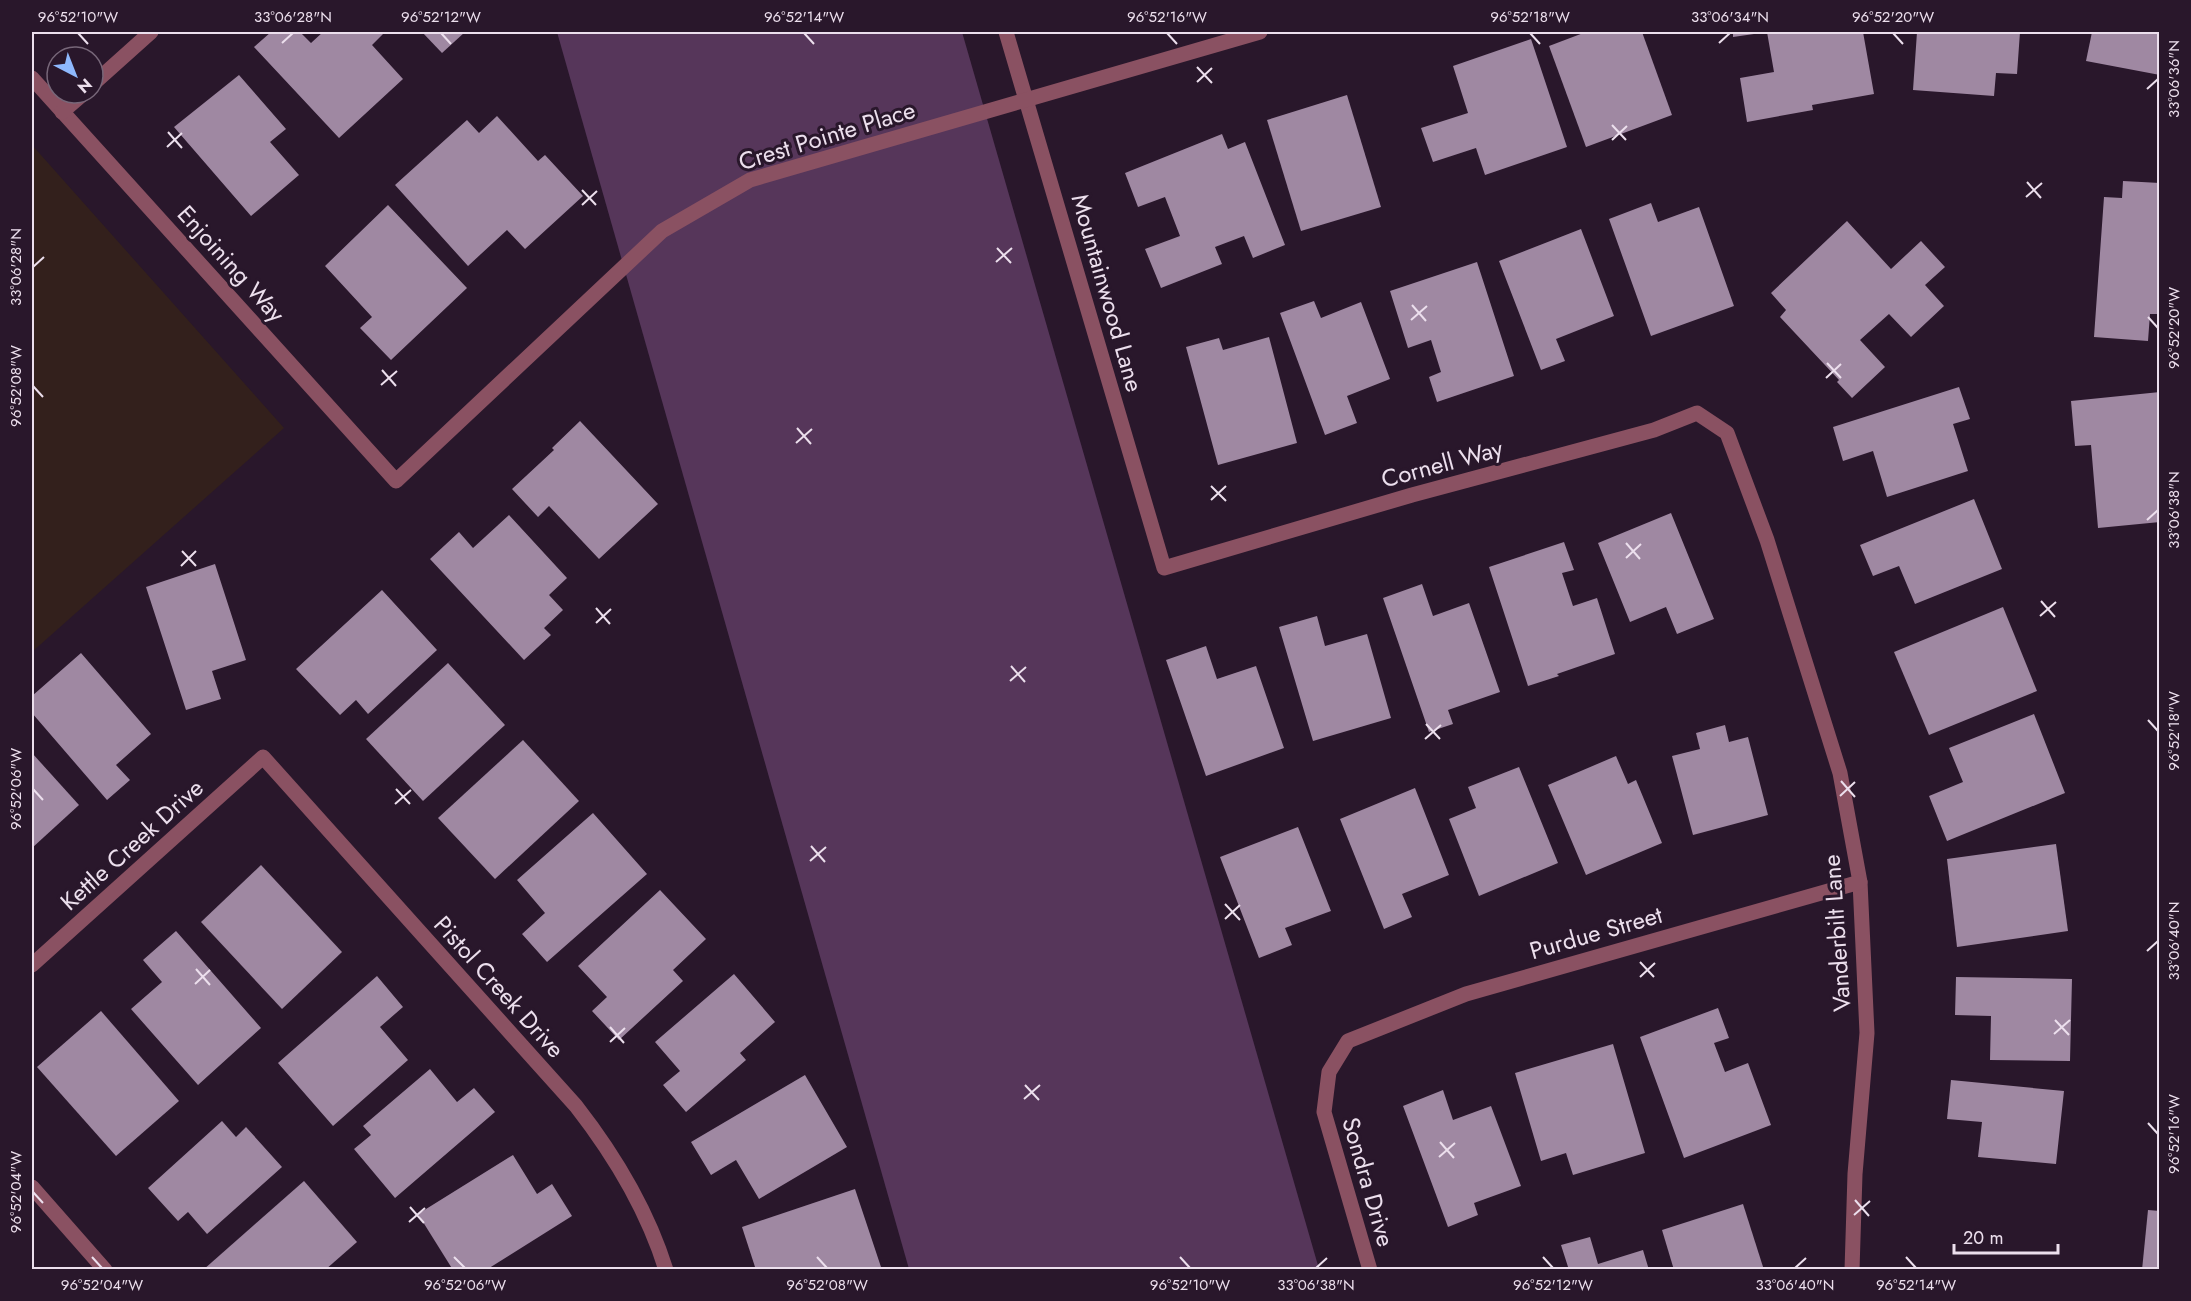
<svg xmlns="http://www.w3.org/2000/svg" width="2191" height="1301" viewBox="0 0 2191 1301" font-family="Jost,sans-serif">
	<rect width="100%" height="100%" fill="#29172b"/>
	<!-- education -->
	<path fill="#33201c" d="M 32,145 L 284,428 L 32,652 Z"/>
	<!-- green -->
	<path fill="#56365a" d="M 557,32 L 962,32 L 1319,1269 L 909,1269 Z"/>
	<!-- building -->
	<g fill="#9f88a2">
		<path d="M 271,32 L 300,32 L 311,43 L 323,32 L 381,32 L 383,34 L 372,45 L 403,79 L 339,138 L 254,47 Z"/>
		<path d="M 422,32 L 465,32 L 442,53 Z"/>
		<path d="M 1586,32 L 1642,32 L 1672,115 L 1586,147 L 1549,46 Z"/>
		<path d="M 1733,32 L 1760,32 L 1761,33 L 1733,37 Z"/>
		<path d="M 1767,32 L 1863,32 L 1874,94 L 1812,105 L 1813,110 L 1747,122 L 1740,78 L 1774,72 Z"/>
		<path d="M 1917,32 L 2020,32 L 2017,74 L 1996,73 L 1994,96 L 1913,90 Z"/>
		<path d="M 2092,32 L 2160,32 L 2160,75 L 2086,61 Z"/>
		<path d="M 1531,39 L 1567,147 L 1485,175 L 1476,148 L 1433,162 L 1421,128 L 1468,113 L 1453,66 Z"/>
		<path d="M 239,75 L 286,129 L 270,142 L 299,175 L 251,216 L 174,127 Z"/>
		<path d="M 1347,95 L 1381,207 L 1301,231 L 1267,120 Z"/>
		<path d="M 497,116 L 538,161 L 545,155 L 583,196 L 525,249 L 507,230 L 468,266 L 395,185 L 467,120 L 479,133 Z"/>
		<path d="M 1222,134 L 1228,149 L 1245,142 L 1285,245 L 1253,258 L 1244,236 L 1215,247 L 1222,264 L 1161,288 L 1145,249 L 1180,236 L 1165,197 L 1138,207 L 1125,173 Z"/>
		<path d="M 2123,181 L 2160,183 L 2160,314 L 2150,314 L 2148,341 L 2094,337 L 2104,197 L 2122,198 Z"/>
		<path d="M 1651,203 L 1658,222 L 1699,207 L 1734,306 L 1651,336 L 1609,219 Z"/>
		<path d="M 388,205 L 467,288 L 391,360 L 360,328 L 372,317 L 325,266 Z"/>
		<path d="M 1847,221 L 1891,269 L 1921,241 L 1945,267 L 1925,285 L 1944,306 L 1911,337 L 1889,314 L 1860,340 L 1885,367 L 1852,398 L 1837,382 L 1839,380 L 1780,317 L 1786,310 L 1771,293 Z"/>
		<path d="M 1581,229 L 1614,316 L 1556,339 L 1565,361 L 1541,370 L 1499,261 Z"/>
		<path d="M 1477,262 L 1514,376 L 1437,402 L 1429,377 L 1441,372 L 1431,340 L 1408,348 L 1390,291 Z"/>
		<path d="M 1314,301 L 1321,318 L 1361,302 L 1390,379 L 1347,396 L 1357,423 L 1325,435 L 1280,313 Z"/>
		<path d="M 1269,337 L 1297,443 L 1218,465 L 1186,347 L 1219,338 L 1223,350 Z"/>
		<path d="M 1959,387 L 1970,419 L 1953,424 L 1968,471 L 1887,497 L 1873,451 L 1843,461 L 1833,427 Z"/>
		<path d="M 2160,392 L 2160,522 L 2098,528 L 2091,445 L 2075,446 L 2071,401 Z"/>
		<path d="M 580,421 L 658,504 L 599,559 L 549,506 L 538,517 L 512,489 L 554,450 L 552,448 Z"/>
		<path d="M 1974,499 L 2002,569 L 1915,604 L 1899,566 L 1873,576 L 1860,545 Z"/>
		<path d="M 1671,513 L 1714,619 L 1677,634 L 1666,607 L 1630,622 L 1598,543 Z"/>
		<path d="M 509,515 L 567,578 L 549,595 L 563,610 L 544,628 L 551,635 L 524,660 L 430,559 L 459,532 L 473,548 Z"/>
		<path d="M 1564,542 L 1574,570 L 1562,573 L 1573,606 L 1597,598 L 1615,654 L 1557,674 L 1559,676 L 1528,686 L 1489,567 Z"/>
		<path d="M 215,564 L 246,660 L 212,671 L 221,699 L 186,710 L 146,587 Z"/>
		<path d="M 1422,584 L 1433,616 L 1469,603 L 1500,692 L 1448,710 L 1453,724 L 1429,732 L 1383,598 Z"/>
		<path d="M 382,590 L 437,650 L 368,714 L 356,700 L 340,715 L 296,669 Z"/>
		<path d="M 2003,607 L 2037,691 L 1929,735 L 1894,652 Z"/>
		<path d="M 1317,616 L 1325,646 L 1367,634 L 1391,718 L 1313,741 L 1279,627 Z"/>
		<path d="M 1206,646 L 1217,679 L 1256,666 L 1284,748 L 1206,776 L 1166,660 Z"/>
		<path d="M 81,653 L 151,734 L 116,765 L 130,780 L 107,800 L 32,713 L 32,696 Z"/>
		<path d="M 448,663 L 505,725 L 423,801 L 366,739 Z"/>
		<path d="M 2034,714 L 2065,793 L 1947,841 L 1929,796 L 1963,782 L 1949,748 Z"/>
		<path d="M 1725,725 L 1729,742 L 1748,737 L 1768,815 L 1693,835 L 1672,756 L 1700,749 L 1696,733 Z"/>
		<path d="M 523,740 L 579,801 L 495,879 L 438,818 Z"/>
		<path d="M 32,753 L 79,805 L 32,848 Z"/>
		<path d="M 1616,756 L 1628,784 L 1636,780 L 1662,843 L 1586,875 L 1548,785 Z"/>
		<path d="M 1519,767 L 1558,863 L 1479,896 L 1449,819 L 1476,808 L 1468,787 Z"/>
		<path d="M 1415,788 L 1449,875 L 1402,894 L 1412,917 L 1384,929 L 1340,819 Z"/>
		<path d="M 593,813 L 647,874 L 547,962 L 522,934 L 545,913 L 517,880 Z"/>
		<path d="M 1298,827 L 1331,911 L 1285,928 L 1292,945 L 1259,958 L 1220,857 Z"/>
		<path d="M 2056,844 L 2068,931 L 1957,947 L 1947,859 Z"/>
		<path d="M 261,865 L 342,952 L 282,1009 L 201,922 Z"/>
		<path d="M 660,890 L 706,939 L 673,970 L 683,981 L 619,1040 L 592,1011 L 607,997 L 578,966 Z"/>
		<path d="M 176,931 L 261,1028 L 198,1085 L 131,1009 L 162,982 L 143,960 Z"/>
		<path d="M 734,974 L 775,1022 L 740,1053 L 746,1060 L 686,1112 L 663,1085 L 680,1071 L 655,1042 Z"/>
		<path d="M 377,976 L 403,1007 L 380,1027 L 408,1060 L 333,1126 L 278,1063 Z"/>
		<path d="M 1956,977 L 2072,979 L 2070,1061 L 1990,1060 L 1991,1016 L 1955,1015 Z"/>
		<path d="M 1718,1008 L 1729,1038 L 1714,1043 L 1725,1072 L 1748,1063 L 1771,1125 L 1684,1158 L 1640,1037 Z"/>
		<path d="M 101,1011 L 179,1101 L 116,1156 L 37,1067 Z"/>
		<path d="M 1613,1044 L 1645,1153 L 1573,1175 L 1566,1153 L 1541,1161 L 1515,1073 Z"/>
		<path d="M 430,1069 L 457,1102 L 474,1088 L 495,1112 L 395,1198 L 354,1149 L 371,1135 L 363,1126 Z"/>
		<path d="M 805,1075 L 847,1147 L 759,1199 L 736,1160 L 711,1175 L 691,1142 Z"/>
		<path d="M 1951,1080 L 2064,1091 L 2056,1164 L 1978,1157 L 1982,1122 L 1947,1119 Z"/>
		<path d="M 1443,1090 L 1453,1120 L 1491,1106 L 1521,1186 L 1474,1203 L 1478,1215 L 1448,1227 L 1403,1106 Z"/>
		<path d="M 222,1121 L 236,1137 L 246,1127 L 282,1167 L 207,1234 L 188,1212 L 178,1221 L 148,1188 Z"/>
		<path d="M 513,1155 L 537,1194 L 552,1184 L 572,1216 L 486,1270 L 453,1270 L 418,1214 Z"/>
		<path d="M 304,1181 L 357,1242 L 325,1270 L 203,1270 Z"/>
		<path d="M 855,1189 L 882,1270 L 756,1270 L 742,1227 Z"/>
		<path d="M 1743,1204 L 1764,1270 L 1674,1270 L 1662,1230 Z"/>
		<path d="M 2148,1210 L 2160,1211 L 2160,1270 L 2142,1270 Z"/>
		<path d="M 1590,1237 L 1598,1264 L 1643,1250 L 1649,1270 L 1569,1270 L 1561,1245 Z"/>
	</g>
	<g fill="none" stroke-linecap="round" stroke-linejoin="round">
		<!-- minor -->
		<g stroke="#8a5162" stroke-width="15">
			<path d="M 1006,32 L 1164,568 L 1412,495 L 1654,430 L 1697,413 L 1727,433 L 1767,540 L 1840,773 L 1860,882 L 1867,1033 L 1855,1174 L 1852,1270"/>
			<path d="M 32,78 L 396,481 L 662,231 L 750,180 L 1260,32"/>
			<path d="M 93,84 L 151,32"/>
			<path d="M 62,112 L 84,93"/>
			<path d="M 32,965 L 263,757 L 576,1106 C 615,1156 647,1209 666,1270"/>
			<path d="M 32,1187 L 105,1270"/>
			<path d="M 1370,1270 L 1324,1112 L 1329,1072 L 1348,1041 L 1466,994 L 1860,882"/>
		</g>
	</g>
	<!-- ticks -->
	<path fill="none" stroke="#ecdfed" stroke-width="2" d="M 78,33 L 88,44M 441,33 L 451,44M 804,33 L 814,44M 1167,33 L 1177,44M 1530,33 L 1540,44M 1893,33 L 1903,44M 282,43 L 293,33M 1719,43 L 1730,33M 1197,67 L 1212,83M 1197,82 L 1212,68M 2147,89 L 2158,79M 1612,125 L 1626,140M 168,132 L 182,148M 1612,140 L 1627,126M 167,147 L 182,133M 2027,182 L 2041,198M 582,190 L 596,205M 2026,197 L 2042,183M 582,205 L 597,191M 997,248 L 1011,263M 996,262 L 1012,248M 33,267 L 44,257M 1412,305 L 1426,321M 2148,317 L 2158,328M 1411,320 L 1427,306M 1827,363 L 1841,378M 382,370 L 396,386M 1826,378 L 1841,364M 381,385 L 397,371M 33,386 L 43,397M 797,428 L 811,444M 796,443 L 812,429M 1211,486 L 1226,501M 1211,500 L 1226,486M 2147,520 L 2158,510M 1626,543 L 1640,559M 182,551 L 196,566M 1626,558 L 1641,544M 181,566 L 196,551M 2041,601 L 2055,617M 596,608 L 610,624M 2040,616 L 2056,602M 596,623 L 611,609M 1011,666 L 1025,682M 1010,681 L 1026,667M 2148,720 L 2158,731M 1426,724 L 1440,739M 1425,739 L 1441,725M 1841,781 L 1855,797M 33,789 L 43,800M 396,789 L 410,804M 1840,796 L 1855,782M 395,804 L 411,790M 811,846 L 825,862M 810,861 L 826,847M 1225,904 L 1240,920M 1225,919 L 1240,905M 2147,951 L 2158,941M 1640,962 L 1654,977M 196,969 L 210,985M 1640,977 L 1655,963M 195,984 L 210,970M 2055,1020 L 2069,1035M 610,1027 L 624,1043M 2054,1034 L 2070,1020M 610,1042 L 625,1028M 1025,1085 L 1039,1100M 1024,1099 L 1040,1085M 2148,1123 L 2158,1134M 1440,1142 L 1454,1158M 1439,1157 L 1455,1143M 33,1192 L 43,1203M 1855,1200 L 1869,1216M 410,1207 L 424,1223M 1854,1215 L 1870,1201M 409,1222 L 425,1208M 92,1257 L 102,1268M 454,1257 L 465,1268M 817,1257 L 827,1268M 1180,1257 L 1190,1268M 1543,1257 L 1553,1268M 1906,1257 L 1916,1268M 1316,1268 L 1327,1258M 1795,1268 L 1806,1258"/>
	<g text-anchor="middle" stroke-width="6" stroke-linejoin="round" paint-order="stroke">
		<!-- street labels -->
		<g font-size="24" fill="#ecdfed" stroke="#29172b">
			<text transform="translate(827 136) rotate(-17)" y="8">Crest Pointe Place</text>
			<text transform="translate(231 264) rotate(48)" y="8">Enjoining Way</text>
			<text transform="translate(1107 293) rotate(74)" y="8">Mountainwood Lane</text>
			<text transform="translate(1442 464) rotate(-15)" y="8">Cornell Way</text>
			<text transform="translate(132 845) rotate(-42)" y="8">Kettle Creek Drive</text>
			<text transform="translate(1596 933) rotate(-16)" y="8">Purdue Street</text>
			<text transform="translate(1837 933) rotate(-94)" y="8">Vanderbilt Lane</text>
			<text transform="translate(499 987) rotate(48)" y="8">Pistol Creek Drive</text>
			<text transform="translate(1368 1182) rotate(74)" y="8">Sondra Drive</text>
		</g>
	</g>
	<!-- border -->
	<rect width="2191" height="1301" fill="none" stroke="#29172b" stroke-width="66"/>
	<!-- north arrow -->
	<g transform="translate(75 75) rotate(138)"><circle r="28" fill="#29172b" stroke="#776779" stroke-width="1.5"/>
	<path d="M0-4.5L10 22L0 15L-10 22Z" fill="#8eb8fd"/>
	<text y="-9" font-size="16" font-weight="bold" text-anchor="middle" fill="#ecdfed">N</text>
	</g>
	<!-- scale -->
	<path d="M1954 1244v9h104v-9" fill="none" stroke="#ecdfed" stroke-width="3"/>
	<text x="1963" y="1244" font-size="18" fill="#ecdfed" stroke="#29172b" stroke-width="4.5" paint-order="stroke">20 m</text>
	<rect x="33" y="33" width="2125" height="1235" fill="none" stroke="#ecdfed" stroke-width="2"/>
	<g font-size="15" text-anchor="middle" fill="#ecdfed">
		<text x="78" y="22">96°52'10"W</text>
		<text x="293" y="22">33°06'28"N</text>
		<text x="441" y="22">96°52'12"W</text>
		<text x="804" y="22">96°52'14"W</text>
		<text x="1167" y="22">96°52'16"W</text>
		<text x="1530" y="22">96°52'18"W</text>
		<text x="1730" y="22">33°06'34"N</text>
		<text x="1893" y="22">96°52'20"W</text>
		<text transform="translate(2174 79) rotate(-90)" y="5">33°06'36"N</text>
		<text transform="translate(16 267) rotate(-90)" y="5">33°06'28"N</text>
		<text transform="translate(2174 328) rotate(-90)" y="5">96°52'20"W</text>
		<text transform="translate(16 386) rotate(-90)" y="5">96°52'08"W</text>
		<text transform="translate(2174 510) rotate(-90)" y="5">33°06'38"N</text>
		<text transform="translate(2174 731) rotate(-90)" y="5">96°52'18"W</text>
		<text transform="translate(16 789) rotate(-90)" y="5">96°52'06"W</text>
		<text transform="translate(2174 941) rotate(-90)" y="5">33°06'40"N</text>
		<text transform="translate(2174 1134) rotate(-90)" y="5">96°52'16"W</text>
		<text transform="translate(16 1192) rotate(-90)" y="5">96°52'04"W</text>
		<text x="102" y="1290">96°52'04"W</text>
		<text x="465" y="1290">96°52'06"W</text>
		<text x="827" y="1290">96°52'08"W</text>
		<text x="1190" y="1290">96°52'10"W</text>
		<text x="1316" y="1290">33°06'38"N</text>
		<text x="1553" y="1290">96°52'12"W</text>
		<text x="1795" y="1290">33°06'40"N</text>
		<text x="1916" y="1290">96°52'14"W</text>
	</g>
</svg>
